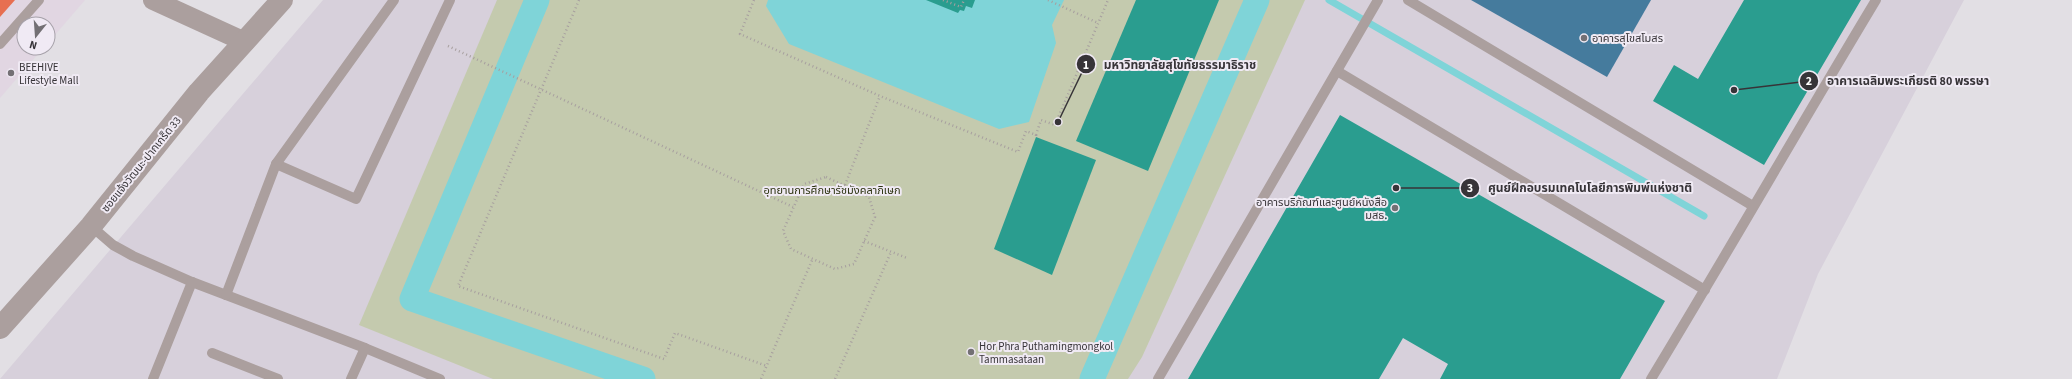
<svg xmlns="http://www.w3.org/2000/svg" width="2072" height="379" viewBox="0 0 2072 379" font-family="'Source Sans 3','Noto Sans Thai',sans-serif">
	<rect width="100%" height="100%" fill="#e2dfe4"/>
	<!-- commercial -->
	<path fill="#e1d6e2" d="M 0,0 L 85,0 L 48,43 L 48,24 L 24,24 L 24,48 L 43,48 L 0,98 Z"/>
	<!-- built -->
	<path fill="#d7d0db" d="M 323,0 L 1964,0 L 1818,274 L 1777,379 L 0,379 Z"/>
	<!-- green -->
	<path fill="#c4caae" d="M 497,0 L 1305,0 L 1142,357 L 1128,379 L 493,379 L 359,325 Z"/>
	<!-- water -->
	<path fill="#7fd4d8" d="M 768,0 L 1064,0 L 1052,25 L 1056,43 L 1029,122 L 999,129 L 789,44 L 766,6 Z"/>
	<!-- shops -->
	<path fill="#e76f51" d="M 0,0 L 15,0 L 0,17 Z"/>
	<!-- schools -->
	<g fill="#2a9d8f">
		<path d="M 926,0 L 975,0 L 972,8 L 966,6 L 964,11 L 960,10 L 958,13 Z"/>
		<path d="M 1136,0 L 1219,0 L 1148,171 L 1076,141 Z"/>
		<path d="M 1744,0 L 1861,0 L 1764,165 L 1653,101 L 1674,65 L 1698,79 Z"/>
		<path d="M 1340,115 L 1665,301 L 1620,379 L 1440,379 L 1448,364 L 1403,338 L 1379,379 L 1188,379 Z"/>
		<path d="M 1036,137 L 1096,160 L 1052,275 L 994,249 Z"/>
	</g>
	<!-- public -->
	<path fill="#457b9d" d="M 1471,0 L 1651,0 L 1607,77 Z"/>
	<g fill="none" stroke-linecap="round" stroke-linejoin="round">
		<!-- stream -->
		<path stroke="#7fd4d8" stroke-width="7" d="M 1329,0 L 1704,216"/>
		<!-- canal -->
		<g stroke="#7fd4d8" stroke-width="25">
			<path d="M 537,0 L 412,299 L 643,379"/>
			<path d="M 1092,379 L 1257,0"/>
		</g>
		<!-- path -->
		<g stroke="#a79f9f" stroke-width="2.5" stroke-dasharray="1 3" stroke-linecap="butt">
			<path d="M 579,0 L 458,286 L 664,359 L 675,333 L 767,366"/>
			<path d="M 754,0 L 740,34 L 880,96 L 1018,152 L 1026,131 L 1036,135 L 1036,137"/>
			<path d="M 943,0 L 961,7 L 964,0"/>
			<path d="M 1048,0 L 1098,23"/>
			<path d="M 448,46 L 793,207"/>
			<path d="M 1036,135 L 1041,120 L 1055,125 L 1108,0"/>
			<path d="M 826,177 L 869,197 L 875,217 L 854,264 L 835,269 L 791,249 L 783,231 L 804,184 Z"/>
			<path d="M 845,185 L 880,96"/>
			<path d="M 864,241 L 907,258"/>
			<path d="M 761,379 L 813,258"/>
			<path d="M 835,379 L 891,252"/>
		</g>
		<!-- service -->
		<g stroke="#ab9f9e" stroke-width="10">
			<path d="M 1408,0 L 1753,206"/>
			<path d="M 0,44 L 39,0"/>
			<path d="M 1337,71 L 1705,290"/>
			<path d="M 276,164 L 356,199 L 450,0"/>
			<path d="M 91,226 L 113,245 L 133,256 L 192,282 L 365,348 L 440,379"/>
			<path d="M 226,295 L 276,164 L 394,0"/>
			<path d="M 212,353 L 278,379"/>
			<path d="M 153,379 L 192,282"/>
			<path d="M 351,379 L 365,348"/>
			<path d="M 1158,379 L 1378,0"/>
			<path d="M 1651,379 C 1727,254 1800,126 1876,0"/>
		</g>
		<!-- minor -->
		<path stroke="#ab9f9e" stroke-width="20" d="M 153,0 L 245,42"/>
		<!-- tertiary -->
		<path stroke="#ab9f9e" stroke-width="22" d="M 0,328 L 91,226 L 199,92 L 282,0"/>
	</g>
	<!-- markers -->
	<g fill="#737074" stroke="#f0eaf4" stroke-width="1.5">
		<circle cx="1584" cy="38" r="4"/>
		<circle cx="11" cy="73" r="4"/>
		<circle cx="1395" cy="208" r="4"/>
		<circle cx="971" cy="352" r="4"/>
	</g>
	<g text-anchor="middle" stroke-width="4" stroke-linejoin="round" paint-order="stroke">
		<!-- poi labels -->
		<g font-size="11" fill="#373438" stroke="#f0eaf4" text-anchor="start">
			<text x="1592" y="42">อาคารสุโขสโมสร</text>
			<text x="19" y="71">BEEHIVE<tspan x="19" dy="13">Lifestyle Mall</tspan></text>
			<text x="1387" y="206" text-anchor="end">อาคารบริภัณฑ์และศูนย์หนังสือ<tspan x="1387" dy="13">มสธ.</tspan></text>
			<text x="979" y="350">Hor Phra Puthamingmongkol<tspan x="979" dy="13">Tammasataan</tspan></text>
		</g>
		<!-- street labels -->
		<g font-size="11" fill="#373438" stroke="#f0eaf4">
			<text transform="translate(141 164) rotate(-51)" y="4">ซอยแจ้งวัฒนะ-ปากเกร็ด 33</text>
		</g>
		<!-- park labels -->
		<g font-size="11" fill="#2c3310" stroke="#f0eaf4">
			<text x="832" y="194">อุทยานการศึกษารัชมังคลาภิเษก</text>
		</g>
	</g>
	<!-- callouts -->
	<path fill="none" stroke="#373438" stroke-width="1.5" d="M1058 122L1086 64M1734 90L1809 81M1396 188L1470 188"/>
	<g fill="#373438" stroke="#f0eaf4" stroke-width="1.5">
		<circle cx="1058" cy="122" r="4"/>
		<circle cx="1734" cy="90" r="4"/>
		<circle cx="1396" cy="188" r="4"/>
		<circle cx="1086" cy="64" r="10"/>
		<circle cx="1809" cy="81" r="10"/>
		<circle cx="1470" cy="188" r="10"/>
	</g>
	<g font-size="12" text-anchor="middle" font-weight="bold" fill="#fff">
		<text x="1086" y="69">1</text>
		<text x="1809" y="85">2</text>
		<text x="1470" y="192">3</text>
	</g>
	<g font-size="12" text-anchor="middle" font-weight="bold" fill="#373438" stroke="#f0eaf4" stroke-width="4" stroke-linejoin="round" paint-order="stroke">
		<text x="1180" y="69">มหาวิทยาลัยสุโขทัยธรรมาธิราช</text>
		<text x="1908" y="85">อาคารเฉลิมพระเกียรติ 80 พรรษา</text>
		<text x="1590" y="192">ศูนย์ฝึกอบรมเทคโนโลยีการพิมพ์แห่งชาติ</text>
	</g>
	<!-- north arrow -->
	<g transform="translate(36 36) rotate(197)"><circle r="19" fill="#f0eaf4" stroke="#a6a1a9"/>
	<path d="M0-3L7 15L0 10L-7 15Z" fill="#737074"/>
	<text y="-6" font-size="11" font-weight="bold" text-anchor="middle" fill="#373438">N</text>
	</g>
</svg>
